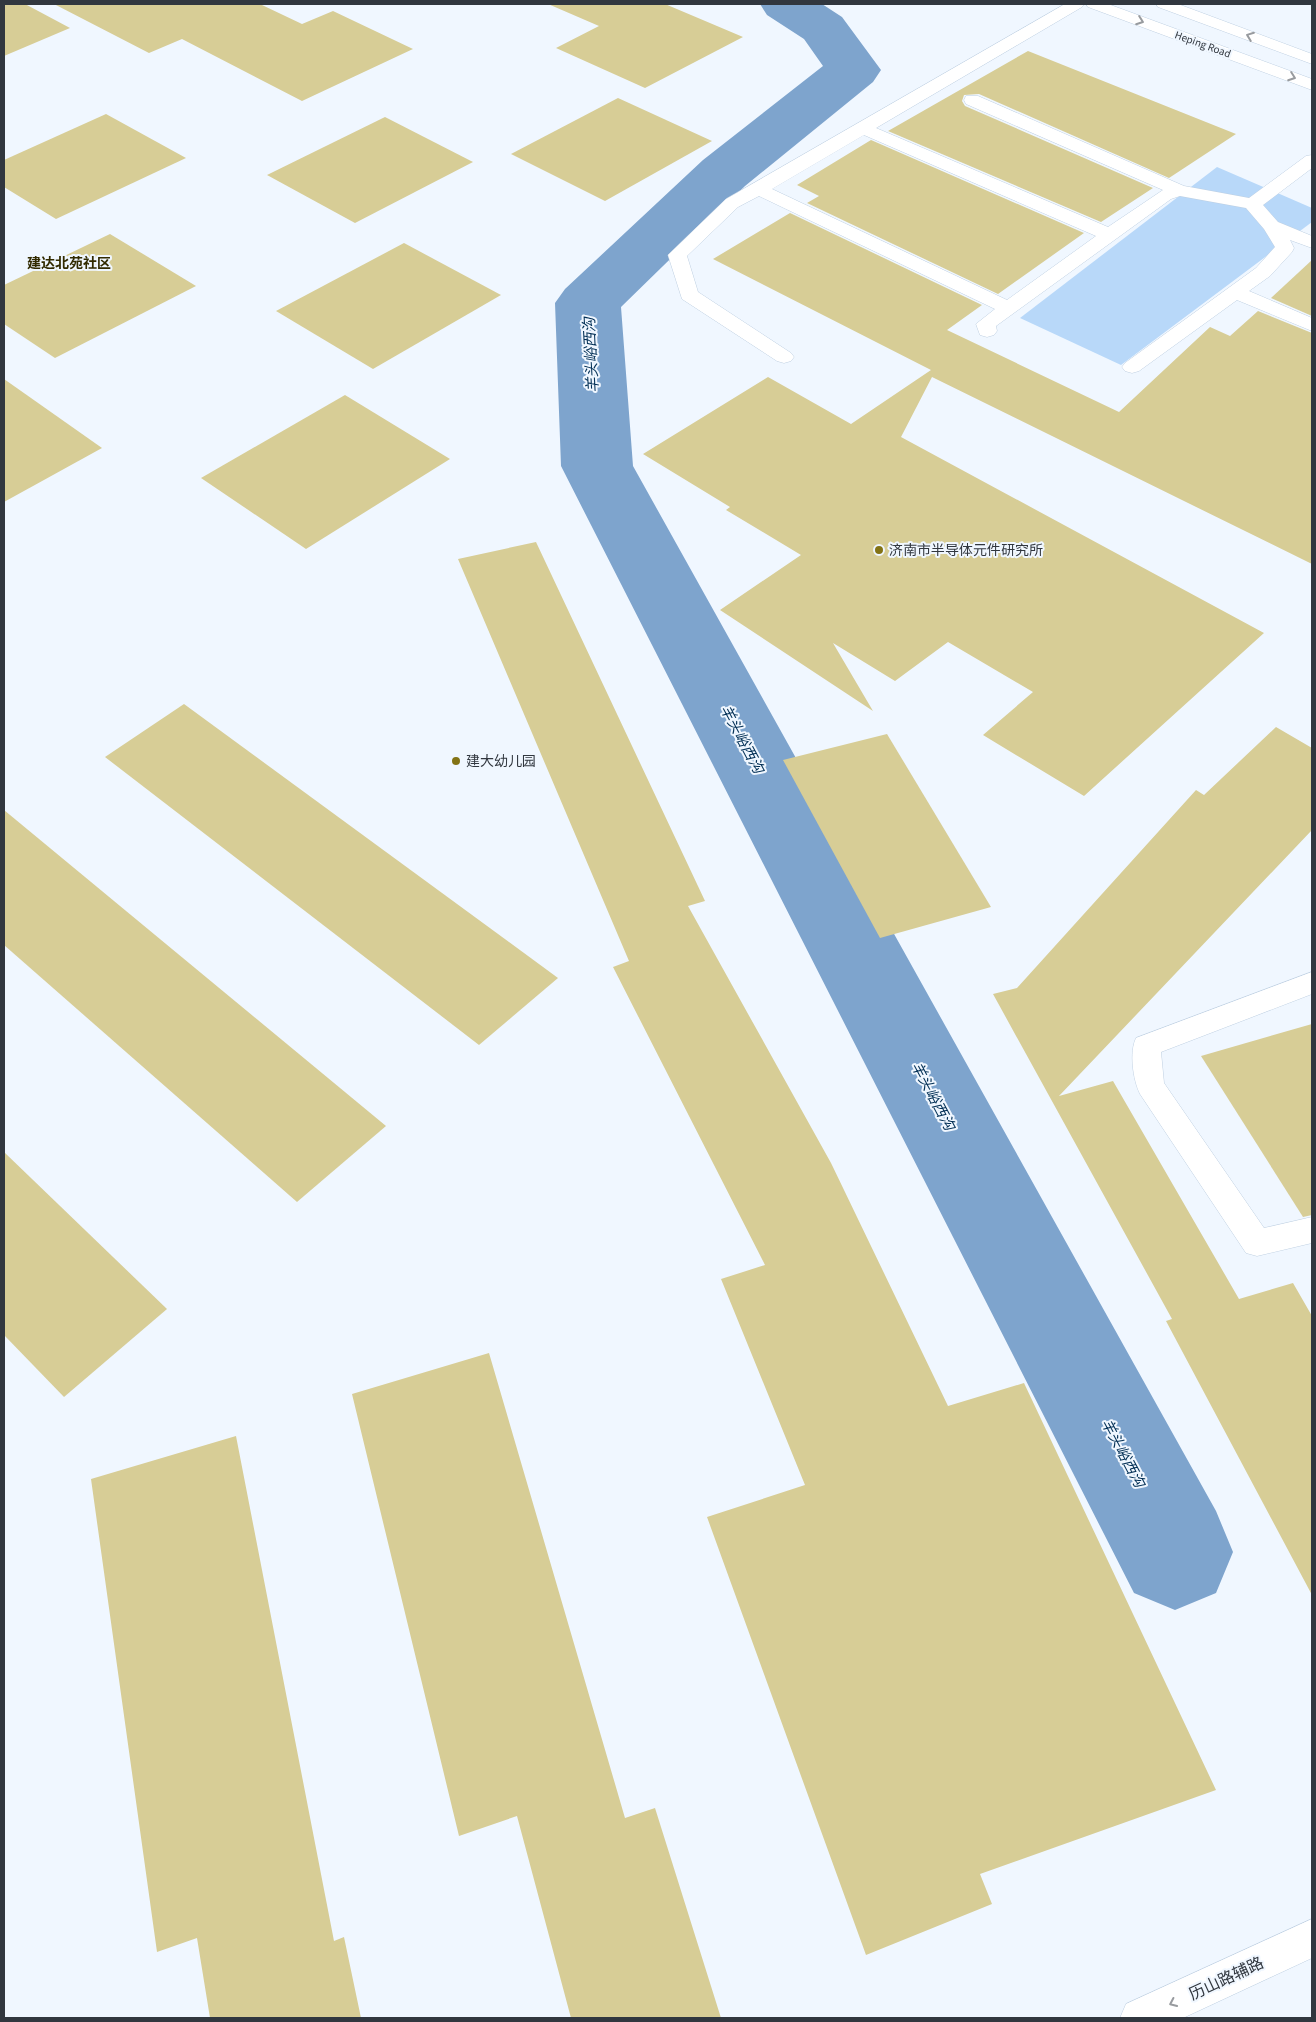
<svg xmlns="http://www.w3.org/2000/svg" width="1316" height="2022" viewBox="0 0 1316 2022" font-family="'Source Sans 3','Noto Sans SC',sans-serif">
	<rect width="100%" height="100%" fill="#f0f7ff"/>
	<!-- green -->
	<path fill="#b8d8f9" d="M 1217,167 L 1312,208 L 1312,222 L 1121,365 L 1020,318 Z"/>
	<g fill="none" stroke-linecap="round" stroke-linejoin="round">
		<!-- river -->
		<path fill="#7ea4cd" fill-rule="evenodd" d="M 760,4 L 822,4 L 842,17 L 881,70 L 873,82 L 745,186 L 621,307 L 633,466 L 1216,1511 L 1233,1552 L 1216,1593 L 1175,1610 L 1134,1593 L 561,466 L 555,303 L 565,289 L 703,160 L 823,66 L 804,39 L 767,15 Z"/>
	</g>
	<!-- building -->
	<g fill="#d7cd96">
		<path d="M 4,4 L 25,4 L 70,28 L 4,56 Z"/>
		<path d="M 54,4 L 264,4 L 262,5 L 302,24 L 333,11 L 413,49 L 302,101 L 182,39 L 149,53 Z"/>
		<path d="M 548,4 L 665,4 L 743,37 L 645,88 L 556,48 L 599,26 Z"/>
		<path d="M 1028,51 L 1236,134 L 1169,178 L 979,94 L 964,95 L 962,101 L 965,106 L 1153,188 L 1101,222 L 888,131 Z"/>
		<path d="M 618,98 L 712,141 L 605,201 L 511,154 Z"/>
		<path d="M 106,114 L 186,158 L 56,219 L 4,187 L 4,160 Z"/>
		<path d="M 385,117 L 473,162 L 355,223 L 267,175 Z"/>
		<path d="M 871,140 L 1084,233 L 998,294 L 807,203 L 819,196 L 797,185 Z"/>
		<path d="M 790,213 L 982,305 L 947,330 L 1119,412 L 1210,327 L 1230,336 L 1258,311 L 1312,333 L 1312,564 L 932,377 L 901,437 L 1264,633 L 1084,796 L 983,735 L 1033,692 L 948,642 L 895,681 L 833,643 L 873,711 L 720,610 L 801,555 L 726,510 L 730,507 L 643,454 L 768,377 L 851,424 L 931,370 L 713,259 Z"/>
		<path d="M 110,234 L 196,286 L 55,358 L 4,324 L 4,285 Z"/>
		<path d="M 404,243 L 501,295 L 373,369 L 276,311 Z"/>
		<path d="M 1312,260 L 1312,316 L 1271,298 Z"/>
		<path d="M 4,379 L 102,448 L 4,502 Z"/>
		<path d="M 345,395 L 450,459 L 306,549 L 201,478 Z"/>
		<path d="M 536,542 L 705,901 L 688,906 L 831,1163 L 948,1406 L 1024,1383 L 1216,1790 L 980,1874 L 992,1904 L 866,1955 L 707,1517 L 805,1485 L 721,1279 L 765,1265 L 613,967 L 629,961 L 458,559 Z"/>
		<path d="M 184,704 L 558,978 L 479,1045 L 105,757 Z"/>
		<path d="M 1276,727 L 1312,748 L 1312,830 L 1059,1096 L 1113,1081 L 1239,1299 L 1293,1283 L 1312,1316 L 1312,1595 L 1166,1321 L 1172,1319 L 993,994 L 1017,988 L 1196,790 L 1204,795 Z"/>
		<path d="M 887,734 L 991,907 L 880,938 L 783,760 Z"/>
		<path d="M 4,810 L 386,1126 L 297,1202 L 4,945 Z"/>
		<path d="M 1312,1024 L 1312,1215 L 1303,1217 L 1201,1056 Z"/>
		<path d="M 4,1152 L 167,1309 L 64,1397 L 4,1335 Z"/>
		<path d="M 489,1353 L 625,1818 L 655,1808 L 721,2018 L 571,2018 L 517,1816 L 459,1836 L 352,1394 Z"/>
		<path d="M 236,1436 L 334,1941 L 344,1937 L 361,2018 L 210,2018 L 197,1938 L 157,1952 L 91,1479 Z"/>
	</g>
	<g fill="none" stroke-linecap="round" stroke-linejoin="round">
		<!-- street casing -->
		<g stroke="#bfd0e2" stroke-width="1">
			<g id="street">
				<path d="M 1065,4 L 1084,4 L 1082,7 L 876,128 L 1108,227 L 1163,190 L 966,104 L 964,100 L 966,96 L 978,96 L 1184,186 L 1249,198 L 1306,156 L 1312,155 L 1312,168 L 1263,205 L 1278,222 L 1312,236 L 1312,248 L 1290,240 L 1294,248 L 1292,252 L 1270,276 L 1249,291 L 1312,318 L 1312,331 L 1237,300 L 1139,371 L 1132,373 L 1125,371 L 1122,367 L 1125,363 L 1256,268 L 1275,247 L 1264,229 L 1246,208 L 1180,196 L 1171,199 L 996,326 L 997,331 L 994,335 L 987,337 L 980,335 L 976,324 L 995,309 L 759,196 L 738,207 L 687,256 L 698,292 L 791,353 L 794,357 L 791,361 L 784,363 L 777,361 L 682,299 L 668,255 L 726,199 ZM 864,135 L 1096,236 L 1007,300 L 772,189 Z"/>
				<path d="M 1312,972 L 1312,994 L 1161,1052 L 1164,1083 L 1264,1228 L 1312,1217 L 1312,1243 L 1257,1256 L 1246,1253 L 1140,1094 C 1133,1080 1129,1052 1136,1038 Z"/>
			</g>
		</g>
		<!-- secondary casing -->
		<g stroke="#bfd0e2" stroke-width="1">
			<g id="secondary">
				<path d="M 1086,4 L 1108,4 L 1312,79 L 1312,90 L 1088,7 Z"/>
				<path d="M 1156,4 L 1178,4 L 1312,54 L 1312,64 L 1158,7 Z"/>
				<path d="M 1312,1919 L 1312,1958 L 1183,2018 L 1120,2018 L 1126,2004 Z"/>
			</g>
		</g>
		<!-- street -->
		<use href="#street" fill="#fff" fill-rule="evenodd"/>
		<!-- secondary -->
		<use href="#secondary" fill="#fff" fill-rule="evenodd"/>
	</g>
	<!-- one-way arrows -->
	<defs><path id="oneway-chevron" d="M-2-3.5L2.5 0L-2 3.5" fill="none" stroke-width="1.6" stroke-linecap="round" stroke-linejoin="round" transform="scale(1.25)"/></defs>
	<g stroke="#989b9f">
		<use href="#oneway-chevron" transform="translate(1140 21) rotate(20)"/>
		<use href="#oneway-chevron" transform="translate(1250 36) rotate(-159)"/>
		<use href="#oneway-chevron" transform="translate(1292 77) rotate(20)"/>
		<use href="#oneway-chevron" transform="translate(1173 2003) rotate(155)"/>
	</g>
	<!-- markers -->
	<g fill="#837315" stroke="#f0f7ff" stroke-width="2">
		<circle cx="879" cy="550" r="5"/>
		<circle cx="456" cy="761" r="5"/>
	</g>
	<g text-anchor="middle" stroke-width="4" stroke-linejoin="round" paint-order="stroke">
		<!-- far-street labels -->
		<g font-size="11" fill="#31373f" stroke="#f0f7ff">
			<text transform="translate(1203 44) rotate(20)" y="4">Heping Road</text>
		</g>
		<!-- far-quarter labels -->
		<g font-size="14" font-weight="bold" fill="#312a00" stroke="#f0f7ff">
			<text x="69" y="268">建达北苑社区</text>
		</g>
		<!-- poi labels -->
		<g font-size="14" fill="#31373f" stroke="#f0f7ff" text-anchor="start">
			<text x="889" y="555">济南市半导体元件研究所</text>
			<text x="466" y="766">建大幼儿园</text>
		</g>
		<!-- water labels -->
		<g font-size="15" font-style="italic" fill="#033056" stroke="#f0f7ff">
			<text transform="translate(591 355) rotate(-93)" y="5">羊头峪西沟</text>
			<text transform="translate(742 739) rotate(62)" y="5">羊头峪西沟</text>
			<text transform="translate(933 1096) rotate(62)" y="5">羊头峪西沟</text>
			<text transform="translate(1123 1453) rotate(62)" y="5">羊头峪西沟</text>
		</g>
		<!-- near-street labels -->
		<g font-size="16" fill="#31373f" stroke="#f0f7ff">
			<text transform="translate(1226 1978) rotate(-25)" y="6">历山路辅路</text>
		</g>
	</g>
	<!-- border -->
	<rect width="1316" height="2022" fill="none" stroke="#31373f" stroke-width="10"/>
</svg>
